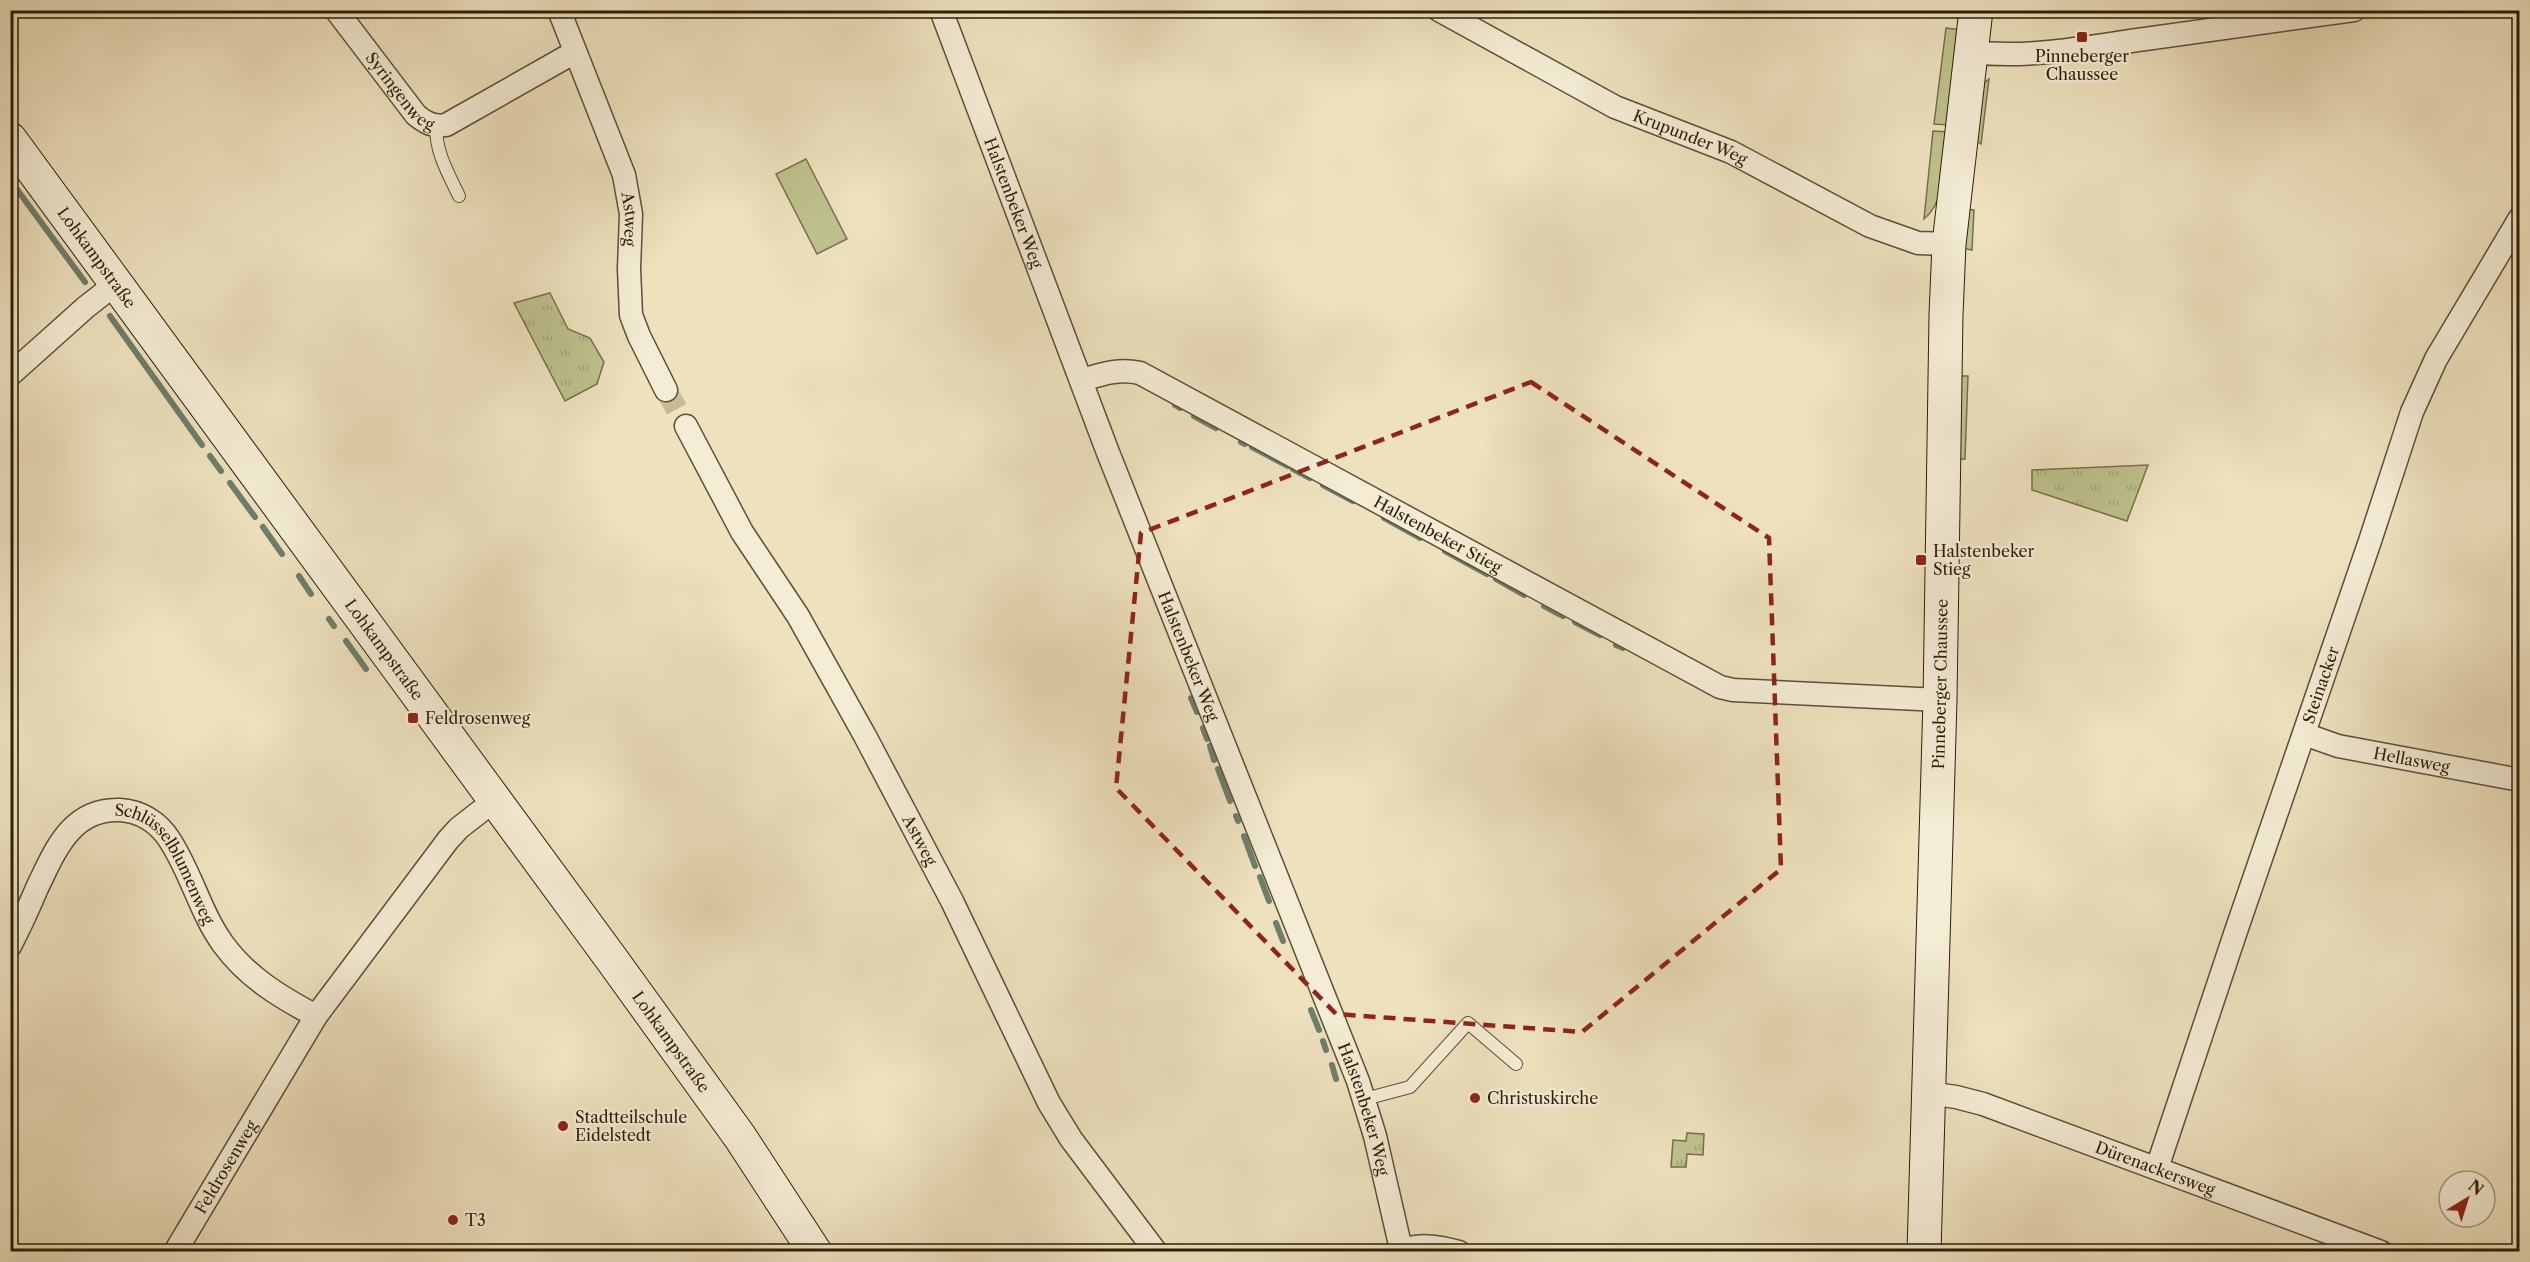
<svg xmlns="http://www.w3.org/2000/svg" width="2530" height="1262" viewBox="0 0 2530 1262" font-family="'Libre Caslon Text',serif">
	<defs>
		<pattern id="park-tufts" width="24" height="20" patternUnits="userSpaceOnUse" patternTransform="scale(1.5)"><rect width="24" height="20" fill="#bec18e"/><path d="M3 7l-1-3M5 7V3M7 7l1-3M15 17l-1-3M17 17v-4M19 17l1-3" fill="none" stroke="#a3a579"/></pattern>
	</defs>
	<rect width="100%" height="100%" fill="#eee1be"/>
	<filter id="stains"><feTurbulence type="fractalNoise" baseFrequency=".00333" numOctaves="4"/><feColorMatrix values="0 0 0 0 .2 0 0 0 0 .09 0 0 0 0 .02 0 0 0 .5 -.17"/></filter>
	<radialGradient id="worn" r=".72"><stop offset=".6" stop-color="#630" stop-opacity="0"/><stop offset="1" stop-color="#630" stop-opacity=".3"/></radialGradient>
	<!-- green -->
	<g fill="#bec18e" stroke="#75704b" stroke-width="1.5">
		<path d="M 1946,28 L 1962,30 L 1949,125 L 1934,124 Z"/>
		<path d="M 1989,79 L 1981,144 L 1971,137 L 1983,84 Z"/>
		<path d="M 1933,131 L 1948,132 C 1945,160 1947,200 1924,219 Z"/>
		<path d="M 806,159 L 847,239 L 817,254 L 776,174 Z"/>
		<path d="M 1963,209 L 1974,210 L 1972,250 L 1961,248 Z"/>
		<path d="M 1958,376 L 1968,376 L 1965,459 L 1956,459 Z"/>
	</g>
	<!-- park -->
	<g fill="url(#park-tufts)" stroke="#75704b" stroke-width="1.5">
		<path d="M 550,293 L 568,329 L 590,338 L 604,362 L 597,384 L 565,401 L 514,303 Z"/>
		<path d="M 2148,465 L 2127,521 L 2032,490 L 2032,470 Z"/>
		<path d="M 1687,1133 L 1704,1134 L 1703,1155 L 1687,1154 L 1686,1167 L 1671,1167 L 1673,1140 L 1686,1141 Z"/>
	</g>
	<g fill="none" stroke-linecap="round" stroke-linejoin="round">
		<!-- stream -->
		<g stroke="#6d7e6c" stroke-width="6">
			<path d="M 10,180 L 85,282"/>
			<path d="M 110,316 L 202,445"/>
			<path d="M 1175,405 L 1180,408"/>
			<path d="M 1194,416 L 1216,428"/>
			<path d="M 1241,442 L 1245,444"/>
			<path d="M 1252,447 L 1288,466"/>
			<path d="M 210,456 L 221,471"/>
			<path d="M 1293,469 L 1310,478"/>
			<path d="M 230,483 L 255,517"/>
			<path d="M 1323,485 L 1353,501"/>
			<path d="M 1384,518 L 1420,538"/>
			<path d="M 263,527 L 282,554"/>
			<path d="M 1445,551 L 1487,574"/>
			<path d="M 299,576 L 311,594"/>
			<path d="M 1496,579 L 1524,595"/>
			<path d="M 1544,606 L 1563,616"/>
			<path d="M 329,619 L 334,626"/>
			<path d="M 1575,622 L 1600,635"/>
			<path d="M 346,641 L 366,669"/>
			<path d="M 1616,645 L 1623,648"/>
			<path d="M 1191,698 L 1197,712"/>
			<path d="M 1203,728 L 1207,739"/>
			<path d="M 1210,746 L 1214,760"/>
			<path d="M 1218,769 L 1230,801"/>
			<path d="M 1236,816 L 1238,821"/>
			<path d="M 1244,836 L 1255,866"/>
			<path d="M 1260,877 L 1269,901"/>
			<path d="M 1276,923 L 1283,941"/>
			<path d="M 1311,1010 L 1319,1030"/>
			<path d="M 1323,1041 L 1326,1050"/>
			<path d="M 1332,1065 L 1336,1079"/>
		</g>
		<!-- street-tunnel -->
		<path stroke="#c7ba9a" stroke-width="22" stroke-dasharray="22 11" stroke-linecap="butt" d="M 666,390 L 686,426"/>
		<!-- lane casing -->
		<g stroke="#5c4f36" stroke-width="14">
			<g id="lane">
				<path d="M 436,127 C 436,153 448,173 459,196"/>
				<path d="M 1365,1099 L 1410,1087 L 1468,1023 L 1516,1064"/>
			</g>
		</g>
		<!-- street casing -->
		<g stroke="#5c4f36" stroke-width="25">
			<g id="street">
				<path id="s1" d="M 336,10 L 416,115 C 426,123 433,127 446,125 L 575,52"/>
				<path id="s2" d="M 559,10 L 624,175 L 631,214 L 629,269 L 631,315 L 639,336 L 666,390"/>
				<path id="s3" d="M 941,10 L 1107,450 L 1358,1081 L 1375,1136 L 1401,1249"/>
				<path id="s4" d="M 1439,10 L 1615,107 L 1731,152 L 1870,226 L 1918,243 L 1949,244"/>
				<path d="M 1971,52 C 2029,59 2087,47 2145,39 C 2214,30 2284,20 2354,10"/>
				<path d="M 10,375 L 86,307 L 118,282"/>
				<path id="s5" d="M 1082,380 C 1102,374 1119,368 1140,373 L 1720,687 L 1733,690 L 1940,700"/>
				<path id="s6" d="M 686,426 L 742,532 L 798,616 L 865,736 L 952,901 L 1049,1103 L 1071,1139 L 1156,1252"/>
				<path id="s7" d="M 2304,734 L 2338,746 L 2520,780"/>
				<path id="s8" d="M 10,946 C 20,927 29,907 37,888 C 55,851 71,808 120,810 C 140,811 158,822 169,839 C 191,872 200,912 223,944 C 247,977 280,997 316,1016"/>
				<path id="s9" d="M 1928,1093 L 1956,1097 L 1983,1104 L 2381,1252"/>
				<path id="s10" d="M 2157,1168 L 2235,934 L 2370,541 L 2412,412 L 2436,359 L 2520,218"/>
				<path id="s11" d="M 175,1252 L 316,1016 L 448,840 L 459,828 L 495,800"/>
				<path d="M 1396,1252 C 1417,1243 1438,1246 1459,1252"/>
			</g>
		</g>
		<!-- secondary casing -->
		<g stroke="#2c1e08" stroke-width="35">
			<g id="secondary">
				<path id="s12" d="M 10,139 L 613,961 L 740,1137 L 815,1252"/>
				<path id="s13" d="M 1924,1252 L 1940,700 L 1946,315 L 1949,244 L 1976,10"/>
			</g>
		</g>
		<!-- lane -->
		<use href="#lane" stroke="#f4ecd5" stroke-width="12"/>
		<!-- street -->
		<use href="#street" stroke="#f4ecd5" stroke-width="22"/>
		<!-- secondary -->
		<use href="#secondary" stroke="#f4ecd5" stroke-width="33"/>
	</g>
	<!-- marked area -->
	<path fill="none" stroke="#8f2418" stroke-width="4.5" stroke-dasharray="12 8" stroke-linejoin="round" d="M 1531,382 L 1769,538 L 1781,869 L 1582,1032 L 1336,1014 L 1116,788 L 1141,533 Z"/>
	<!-- markers -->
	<g fill="#8f2418" stroke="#f4ecd5" stroke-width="2">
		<rect x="2076" y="31" width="12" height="12" rx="3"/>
		<rect x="1915" y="554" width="12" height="12" rx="3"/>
		<rect x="407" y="712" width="12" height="12" rx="3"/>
		<circle cx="1475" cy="1098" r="6"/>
		<circle cx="563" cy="1126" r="6"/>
		<circle cx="453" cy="1220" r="6"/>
	</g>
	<g text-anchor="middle" stroke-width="4.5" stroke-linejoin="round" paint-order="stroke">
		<!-- poi labels -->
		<g font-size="16" fill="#2c1e08" stroke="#f4ecd5" text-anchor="start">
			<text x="2082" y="62" text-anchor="middle">Pinneberger<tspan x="2082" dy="18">Chaussee</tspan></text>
			<text x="1933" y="557">Halstenbeker<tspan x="1933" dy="18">Stieg</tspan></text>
			<text x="425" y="724">Feldrosenweg</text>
			<text x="1487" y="1104">Christuskirche</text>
			<text x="575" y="1123">Stadtteilschule<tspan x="575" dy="18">Eidelstedt</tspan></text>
			<text x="465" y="1226">T3</text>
		</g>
		<!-- street labels -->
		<g font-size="16" fill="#2c1e08" stroke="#f4ecd5">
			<text dy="6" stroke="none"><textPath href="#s1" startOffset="104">Syringenweg</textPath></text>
			<text dy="6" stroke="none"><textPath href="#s4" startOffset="282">Krupunder Weg</textPath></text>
			<text dy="6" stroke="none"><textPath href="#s3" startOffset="206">Halstenbeker Weg</textPath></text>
			<text dy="6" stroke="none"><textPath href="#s2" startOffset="222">Astweg</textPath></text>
			<text dy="6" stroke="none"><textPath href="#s12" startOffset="147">Lohkampstraße</textPath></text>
			<text dy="6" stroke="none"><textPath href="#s5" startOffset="398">Halstenbeker Stieg</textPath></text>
			<text dy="6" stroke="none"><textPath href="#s12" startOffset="633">Lohkampstraße</textPath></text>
			<text dy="6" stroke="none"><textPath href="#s3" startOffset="692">Halstenbeker Weg</textPath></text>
			<text dy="6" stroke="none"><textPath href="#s13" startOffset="568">Pinneberger Chaussee</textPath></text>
			<text dy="6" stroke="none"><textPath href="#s10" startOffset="510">Steinacker</textPath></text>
			<text dy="6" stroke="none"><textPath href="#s7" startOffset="111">Hellasweg</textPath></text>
			<text dy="6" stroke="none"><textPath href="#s6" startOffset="476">Astweg</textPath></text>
			<text dy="6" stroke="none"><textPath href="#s8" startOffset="260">Schlüsselblumenweg</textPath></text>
			<text dy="6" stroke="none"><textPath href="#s12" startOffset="1119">Lohkampstraße</textPath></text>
			<text dy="6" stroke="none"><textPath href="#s3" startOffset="1178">Halstenbeker Weg</textPath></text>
			<text dy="6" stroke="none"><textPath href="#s11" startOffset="99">Feldrosenweg</textPath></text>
			<text dy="6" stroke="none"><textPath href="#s9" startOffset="240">Dürenackersweg</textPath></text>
		</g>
	</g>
	<!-- margin -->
	<rect width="2530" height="1262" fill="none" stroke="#eee1be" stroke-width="36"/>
	<rect x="12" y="12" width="2506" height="1238" fill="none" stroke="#2c1e08" stroke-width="3"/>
	<rect x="18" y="18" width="2494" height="1226" fill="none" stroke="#2c1e08" stroke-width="1.5"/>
	<!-- north arrow -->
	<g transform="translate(2467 1199) rotate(38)"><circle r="28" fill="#f4ecd5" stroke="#a49a83" stroke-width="1.5"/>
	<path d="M0-4.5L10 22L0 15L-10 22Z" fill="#8f2418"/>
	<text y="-9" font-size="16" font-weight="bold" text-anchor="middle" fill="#2c1e08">N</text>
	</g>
	<rect width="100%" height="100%" filter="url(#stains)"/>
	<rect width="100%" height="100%" fill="url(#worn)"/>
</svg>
